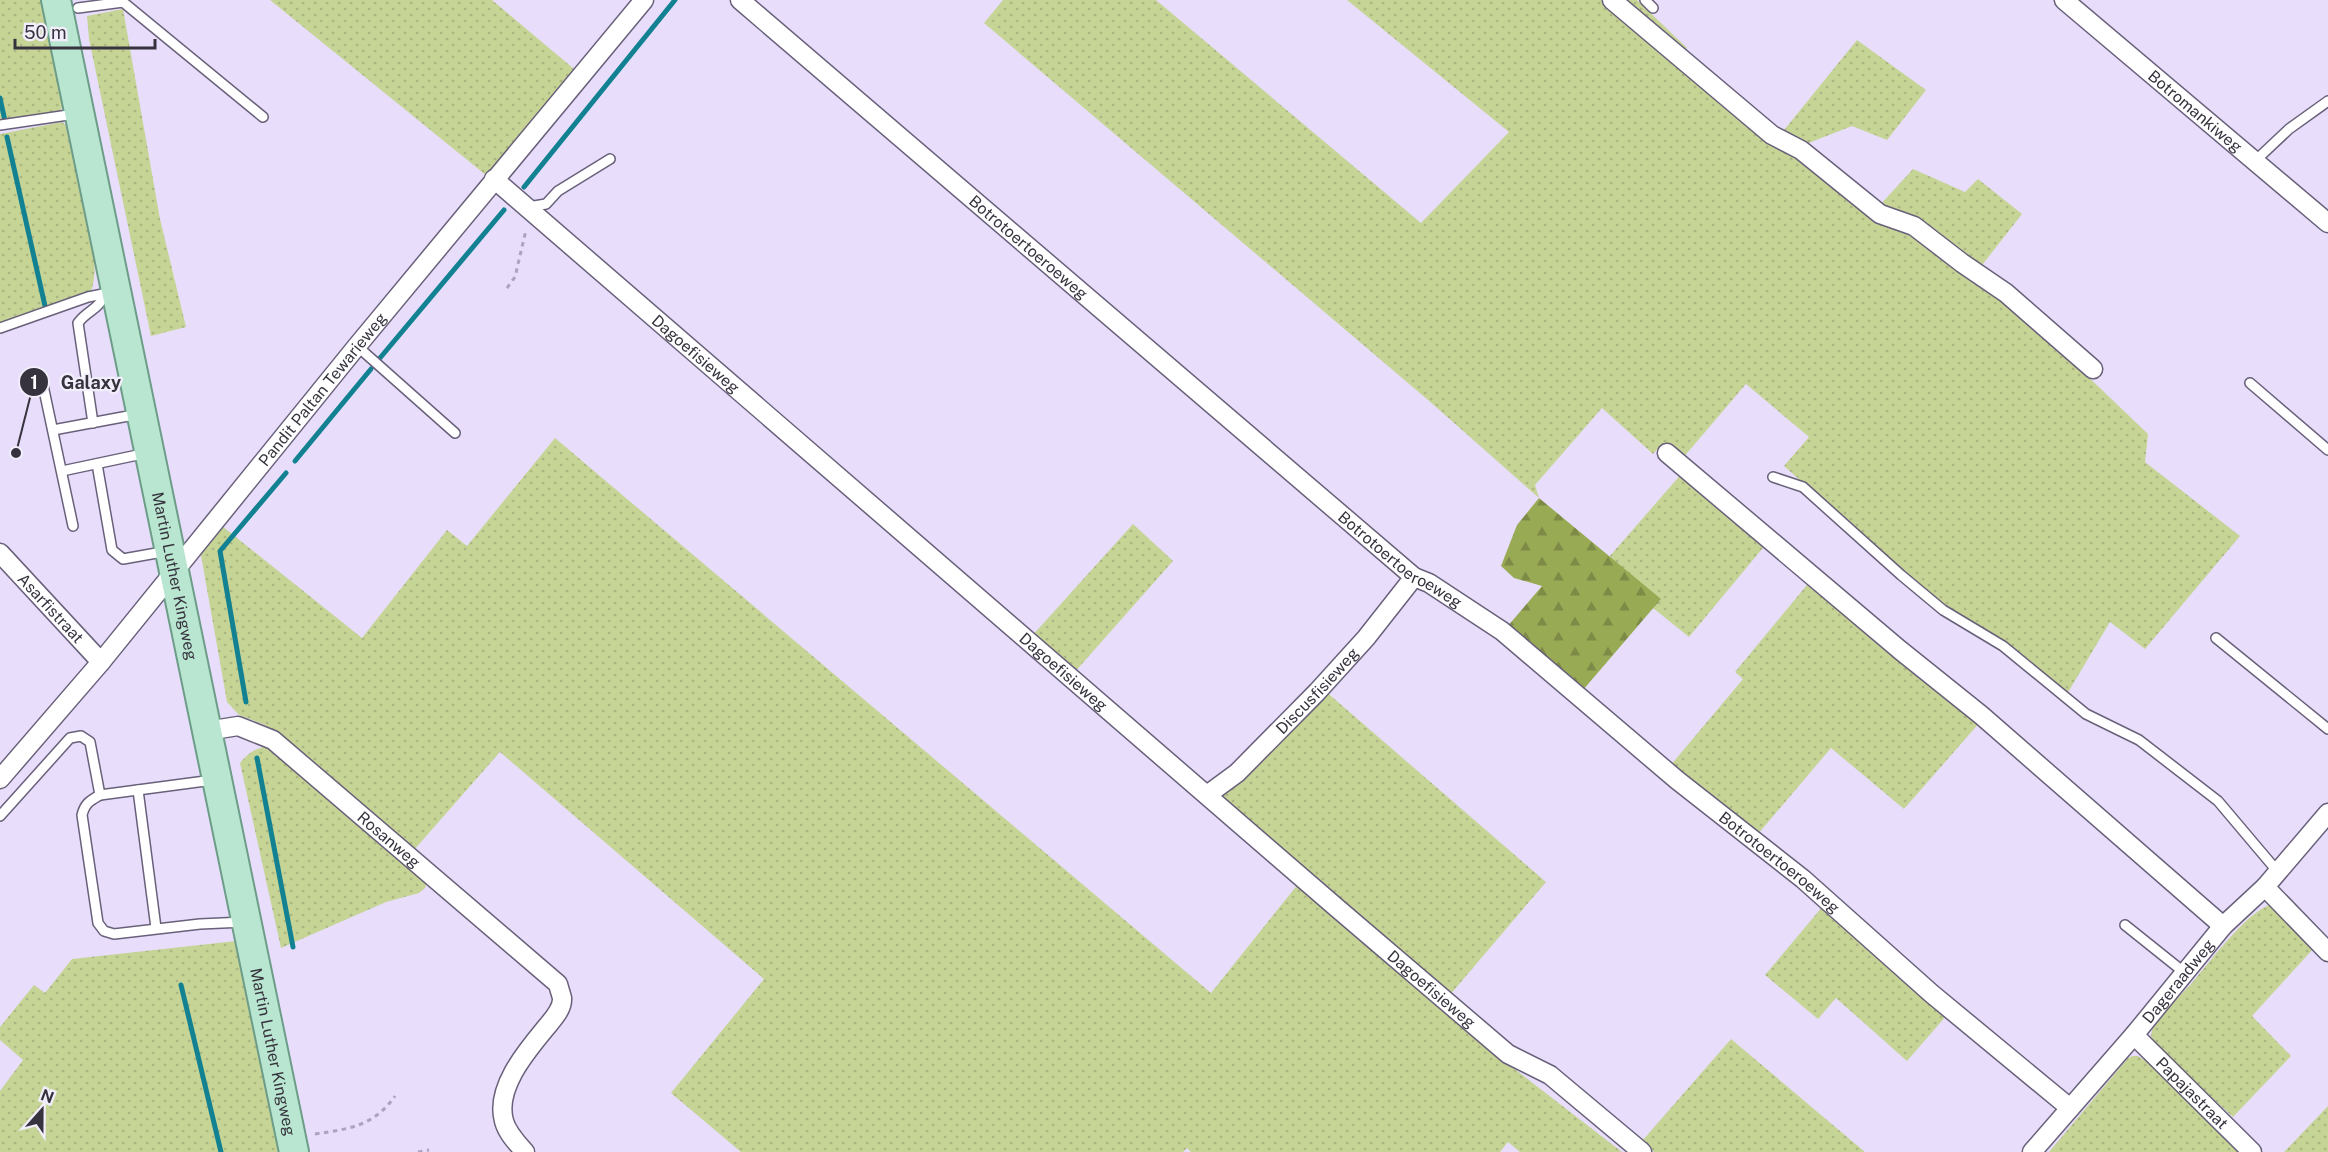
<svg xmlns="http://www.w3.org/2000/svg" width="2328" height="1152" viewBox="0 0 2328 1152" font-family="'Public Sans',sans-serif">
	<defs>
		<pattern id="grass-dots" width="8" height="8" patternUnits="userSpaceOnUse" patternTransform="scale(1.5)"><rect width="8" height="8" fill="#c6d496"/><path d="M2 2h.1M6 6h.1" fill="none" stroke="#abb682" stroke-width="1.8" stroke-linecap="round"/></pattern>
		<pattern id="forest-firs" width="22" height="20" patternUnits="userSpaceOnUse" patternTransform="scale(1.5)"><rect width="22" height="20" fill="#99aa54"/><path d="M5 1l3.5 6h-7zM16 11l3.5 6h-7z" fill="#7e8b47"/></pattern>
	</defs>
	<rect width="100%" height="100%" fill="#e8defc"/>
	<!-- grass -->
	<g fill="url(#grass-dots)">
		<path d="M 0,0 L 43,0 L 61,99 L 62,106 L 60,113 L 0,124 Z"/>
		<path d="M 270,0 L 492,0 L 574,69 L 487,176 Z"/>
		<path d="M 1003,0 L 1156,0 L 1421,223 L 1509,132 L 1347,0 L 1604,0 L 2006,298 L 2148,434 L 2145,462 L 2240,536 L 2145,649 L 2110,622 L 2067,694 L 1944,605 L 1905,574 L 1784,466 L 1809,437 L 1746,384 L 1682,459 L 1662,444 L 1653,454 L 1602,408 L 1535,485 L 1539,498 L 1428,400 L 984,23 Z"/>
		<path d="M 1617,0 L 1637,0 L 1687,48 L 1681,55 Z"/>
		<path d="M 123,9 L 160,219 L 186,327 L 151,336 L 89,39 L 87,16 Z"/>
		<path d="M 1857,40 L 1926,90 L 1887,140 L 1852,126 L 1806,144 L 1780,135 Z"/>
		<path d="M 62,122 L 68,127 L 94,254 C 95,268 95,279 91,292 L 0,331 L 0,134 Z"/>
		<path d="M 1913,169 L 1965,192 L 1978,179 L 2022,214 L 1979,269 L 1879,206 Z"/>
		<path d="M 555,438 L 1211,993 L 1298,884 L 1503,1060 L 1622,1152 L 1520,1152 L 1508,1142 L 1500,1152 L 1191,1152 L 1187,1148 L 1183,1152 L 741,1152 L 671,1093 L 764,979 L 500,752 L 414,850 L 265,725 L 239,715 L 227,702 L 200,550 L 222,526 L 362,638 L 447,530 L 467,546 Z"/>
		<path d="M 1683,472 L 1767,543 L 1689,637 L 1653,608 L 1660,599 L 1609,557 Z"/>
		<path d="M 1133,524 L 1173,561 L 1073,674 L 1031,637 Z"/>
		<path d="M 1811,580 L 1981,721 L 1904,809 L 1831,748 L 1758,834 L 1670,766 L 1743,679 L 1735,672 Z"/>
		<path d="M 1324,690 L 1546,882 L 1449,996 L 1226,804 L 1222,796 L 1224,787 Z"/>
		<path d="M 270,746 L 427,882 L 425,888 L 419,893 L 386,902 L 281,948 L 240,763 C 248,753 257,747 270,746 Z"/>
		<path d="M 2269,905 L 2272,906 L 2314,948 L 2252,1016 L 2291,1056 L 2233,1117 L 2154,1045 L 2151,1036 L 2153,1025 C 2165,1011 2178,998 2191,984 C 2208,964 2245,914 2269,905 Z"/>
		<path d="M 1823,906 L 1947,1015 L 1907,1061 L 1836,998 L 1818,1019 L 1765,975 Z"/>
		<path d="M 236,941 L 280,1152 L 0,1152 L 0,1091 L 23,1060 L 0,1040 L 0,1027 L 34,985 L 45,993 L 72,959 Z"/>
		<path d="M 1731,1039 L 1865,1152 L 1654,1152 L 1642,1141 Z"/>
		<path d="M 2133,1056 L 2138,1056 L 2147,1062 L 2241,1152 L 2049,1152 L 2128,1058 Z"/>
		<path d="M 2328,1106 L 2328,1152 L 2284,1152 Z"/>
	</g>
	<!-- forest -->
	<path fill="url(#forest-firs)" d="M 1539,498 L 1661,599 L 1583,690 L 1507,627 L 1542,586 L 1514,578 L 1501,566 L 1517,525 Z"/>
	<g fill="none" stroke-linecap="round" stroke-linejoin="round">
		<!-- stream -->
		<g stroke="#128292" stroke-width="5">
			<path d="M 0,98 L 5,121"/>
			<path d="M 7,137 L 45,306"/>
			<path d="M 524,187 L 675,0"/>
			<path d="M 380,358 L 504,210"/>
			<path d="M 295,461 L 371,369"/>
			<path d="M 246,702 L 220,551 L 286,473"/>
			<path d="M 257,758 L 293,947"/>
			<path d="M 181,985 L 221,1152"/>
		</g>
		<!-- lane casing -->
		<g stroke="#69607a" stroke-width="12">
			<g id="lane">
				<path d="M 1645,0 L 1653,8"/>
				<path d="M 78,8 L 123,2 L 263,117"/>
				<path d="M 0,125 L 75,114"/>
				<path d="M 2255,161 L 2289,129 L 2328,101"/>
				<path d="M 528,207 L 546,204 L 558,191 L 610,159"/>
				<path d="M 0,328 L 88,297 L 108,293"/>
				<path d="M 357,346 L 455,433"/>
				<path d="M 41,376 L 73,526"/>
				<path d="M 2250,383 L 2328,450"/>
				<path d="M 93,423 L 78,323 C 87,310 98,311 105,294"/>
				<path d="M 53,430 L 139,414"/>
				<path d="M 97,464 L 112,550 L 123,559 L 168,551"/>
				<path d="M 62,471 L 147,453"/>
				<path d="M 1773,477 L 1803,487 L 1901,575 L 1943,610 L 2003,646 L 2086,714 L 2139,740 L 2218,801 L 2278,872"/>
				<path d="M 2216,638 L 2328,729"/>
				<path d="M 213,780 L 100,795 C 90,801 85,803 82,815 L 98,923 L 104,931 L 114,934 L 200,924 L 244,922"/>
				<path d="M 138,790 L 156,928"/>
				<path d="M 0,816 L 70,738 L 81,736 L 90,742 L 100,795"/>
				<path d="M 2125,925 L 2185,973"/>
			</g>
		</g>
		<!-- street casing -->
		<g stroke="#69607a" stroke-width="21">
			<g id="street">
				<path id="s1" d="M 740,0 L 1414,577 L 1429,583 L 1502,631 L 1677,780 L 1803,879 L 1932,994 L 2070,1108"/>
				<path d="M 1612,0 L 1772,135 L 1801,150 L 1880,214 L 1914,226 L 1962,263 L 2006,293 L 2093,369"/>
				<path id="s2" d="M 2064,0 L 2328,223"/>
				<path id="s3" d="M 494,179 L 1337,908 L 1508,1054 L 1550,1075 L 1642,1152"/>
				<path d="M 1667,453 L 1900,650 L 1981,715 L 2223,926"/>
				<path id="s4" d="M 0,553 L 101,662"/>
				<path id="s5" d="M 207,731 L 238,726 L 273,740 L 558,984 C 559,988 561,994 562,998 C 563,1010 551,1021 544,1030 C 525,1053 495,1089 504,1121 C 507,1133 517,1143 525,1152"/>
				<path id="s6" d="M 0,779 L 101,662 L 357,346 L 644,0"/>
				<path id="s7" d="M 1207,795 L 1237,773 L 1317,692 L 1366,638 L 1414,577"/>
				<path d="M 2265,887 L 2328,952"/>
				<path id="s8" d="M 2134,1035 L 2252,1152"/>
				<path id="s9" d="M 2032,1152 L 2134,1035 L 2223,926 L 2265,887 L 2328,813"/>
			</g>
		</g>
		<!-- primary casing -->
		<g stroke="#6d9d89" stroke-width="32">
			<g id="primary">
				<path id="s10" d="M 56,0 L 294,1152"/>
			</g>
		</g>
		<!-- path -->
		<g stroke="#aca4bc" stroke-width="3" stroke-dasharray="4.5 4.5" stroke-linecap="butt">
			<path d="M 507,288 L 515,277 L 526,230"/>
			<path d="M 315,1134 C 349,1129 374,1126 395,1096"/>
			<path d="M 418,1152 L 429,1150"/>
		</g>
		<!-- lane -->
		<use href="#lane" stroke="#fff" stroke-width="9"/>
		<!-- street -->
		<use href="#street" stroke="#fff" stroke-width="18"/>
		<!-- primary -->
		<use href="#primary" stroke="#b9e6d0" stroke-width="28"/>
	</g>
	<g text-anchor="middle" stroke-width="4.5" stroke-linejoin="round" paint-order="stroke">
		<!-- street labels -->
		<g font-size="16" fill="#37333e" stroke="#f2eefb">
			<text dy="6" stroke="none"><textPath href="#s2" startOffset="172">Botromankiweg</textPath></text>
			<text dy="6" stroke="none"><textPath href="#s1" startOffset="380">Botrotoertoeroeweg</textPath></text>
			<text dy="6" stroke="none"><textPath href="#s3" startOffset="267">Dagoefisieweg</textPath></text>
			<text dy="6" stroke="none"><textPath href="#s6" startOffset="506">Pandit Paltan Tewarieweg</textPath></text>
			<text dy="6" stroke="none"><textPath href="#s1" startOffset="866">Botrotoertoeroeweg</textPath></text>
			<text dy="6" stroke="none"><textPath href="#s10" startOffset="588">Martin Luther Kingweg</textPath></text>
			<text dy="6" stroke="none"><textPath href="#s4" startOffset="75">Asarfistraat</textPath></text>
			<text dy="6" stroke="none"><textPath href="#s3" startOffset="753">Dagoefisieweg</textPath></text>
			<text dy="6" stroke="none"><textPath href="#s7" startOffset="152">Discusfisieweg</textPath></text>
			<text dy="6" stroke="none"><textPath href="#s5" startOffset="222">Rosanweg</textPath></text>
			<text dy="6" stroke="none"><textPath href="#s1" startOffset="1352">Botrotoertoeroeweg</textPath></text>
			<text dy="6" stroke="none"><textPath href="#s9" startOffset="225">Dageraadweg</textPath></text>
			<text dy="6" stroke="none"><textPath href="#s3" startOffset="1239">Dagoefisieweg</textPath></text>
			<text dy="6" stroke="none"><textPath href="#s10" startOffset="1074">Martin Luther Kingweg</textPath></text>
			<text dy="6" stroke="none"><textPath href="#s8" startOffset="82">Papajastraat</textPath></text>
		</g>
	</g>
	<!-- callouts -->
	<path fill="none" stroke="#37333e" stroke-width="2" d="M16 453L34 382"/>
	<g fill="#37333e" stroke="#f2eefb" stroke-width="2">
		<circle cx="16" cy="453" r="6"/>
		<circle cx="34" cy="382" r="15"/>
	</g>
	<g font-size="18" text-anchor="middle" font-weight="bold" fill="#fff">
		<text x="34" y="389">1</text>
	</g>
	<g font-size="18" text-anchor="middle" font-weight="bold" fill="#37333e" stroke="#f2eefb" stroke-width="4.5" stroke-linejoin="round" paint-order="stroke">
		<text x="91" y="389">Galaxy</text>
	</g>
	<!-- north arrow -->
	<g transform="translate(42 1110) rotate(21)" stroke="#f2eefb" stroke-width="4.5" paint-order="stroke">
	<path d="M0-4.5L10 22L0 15L-10 22Z" fill="#37333e"/>
	<text y="-9" font-size="16" font-weight="bold" text-anchor="middle" fill="#37333e">N</text>
	</g>
	<!-- scale -->
	<path d="M15 39v9h140v-9" fill="none" stroke="#37333e" stroke-width="3"/>
	<text x="24" y="39" font-size="18" fill="#37333e" stroke="#f2eefb" stroke-width="4.5" paint-order="stroke">50 m</text>
</svg>
